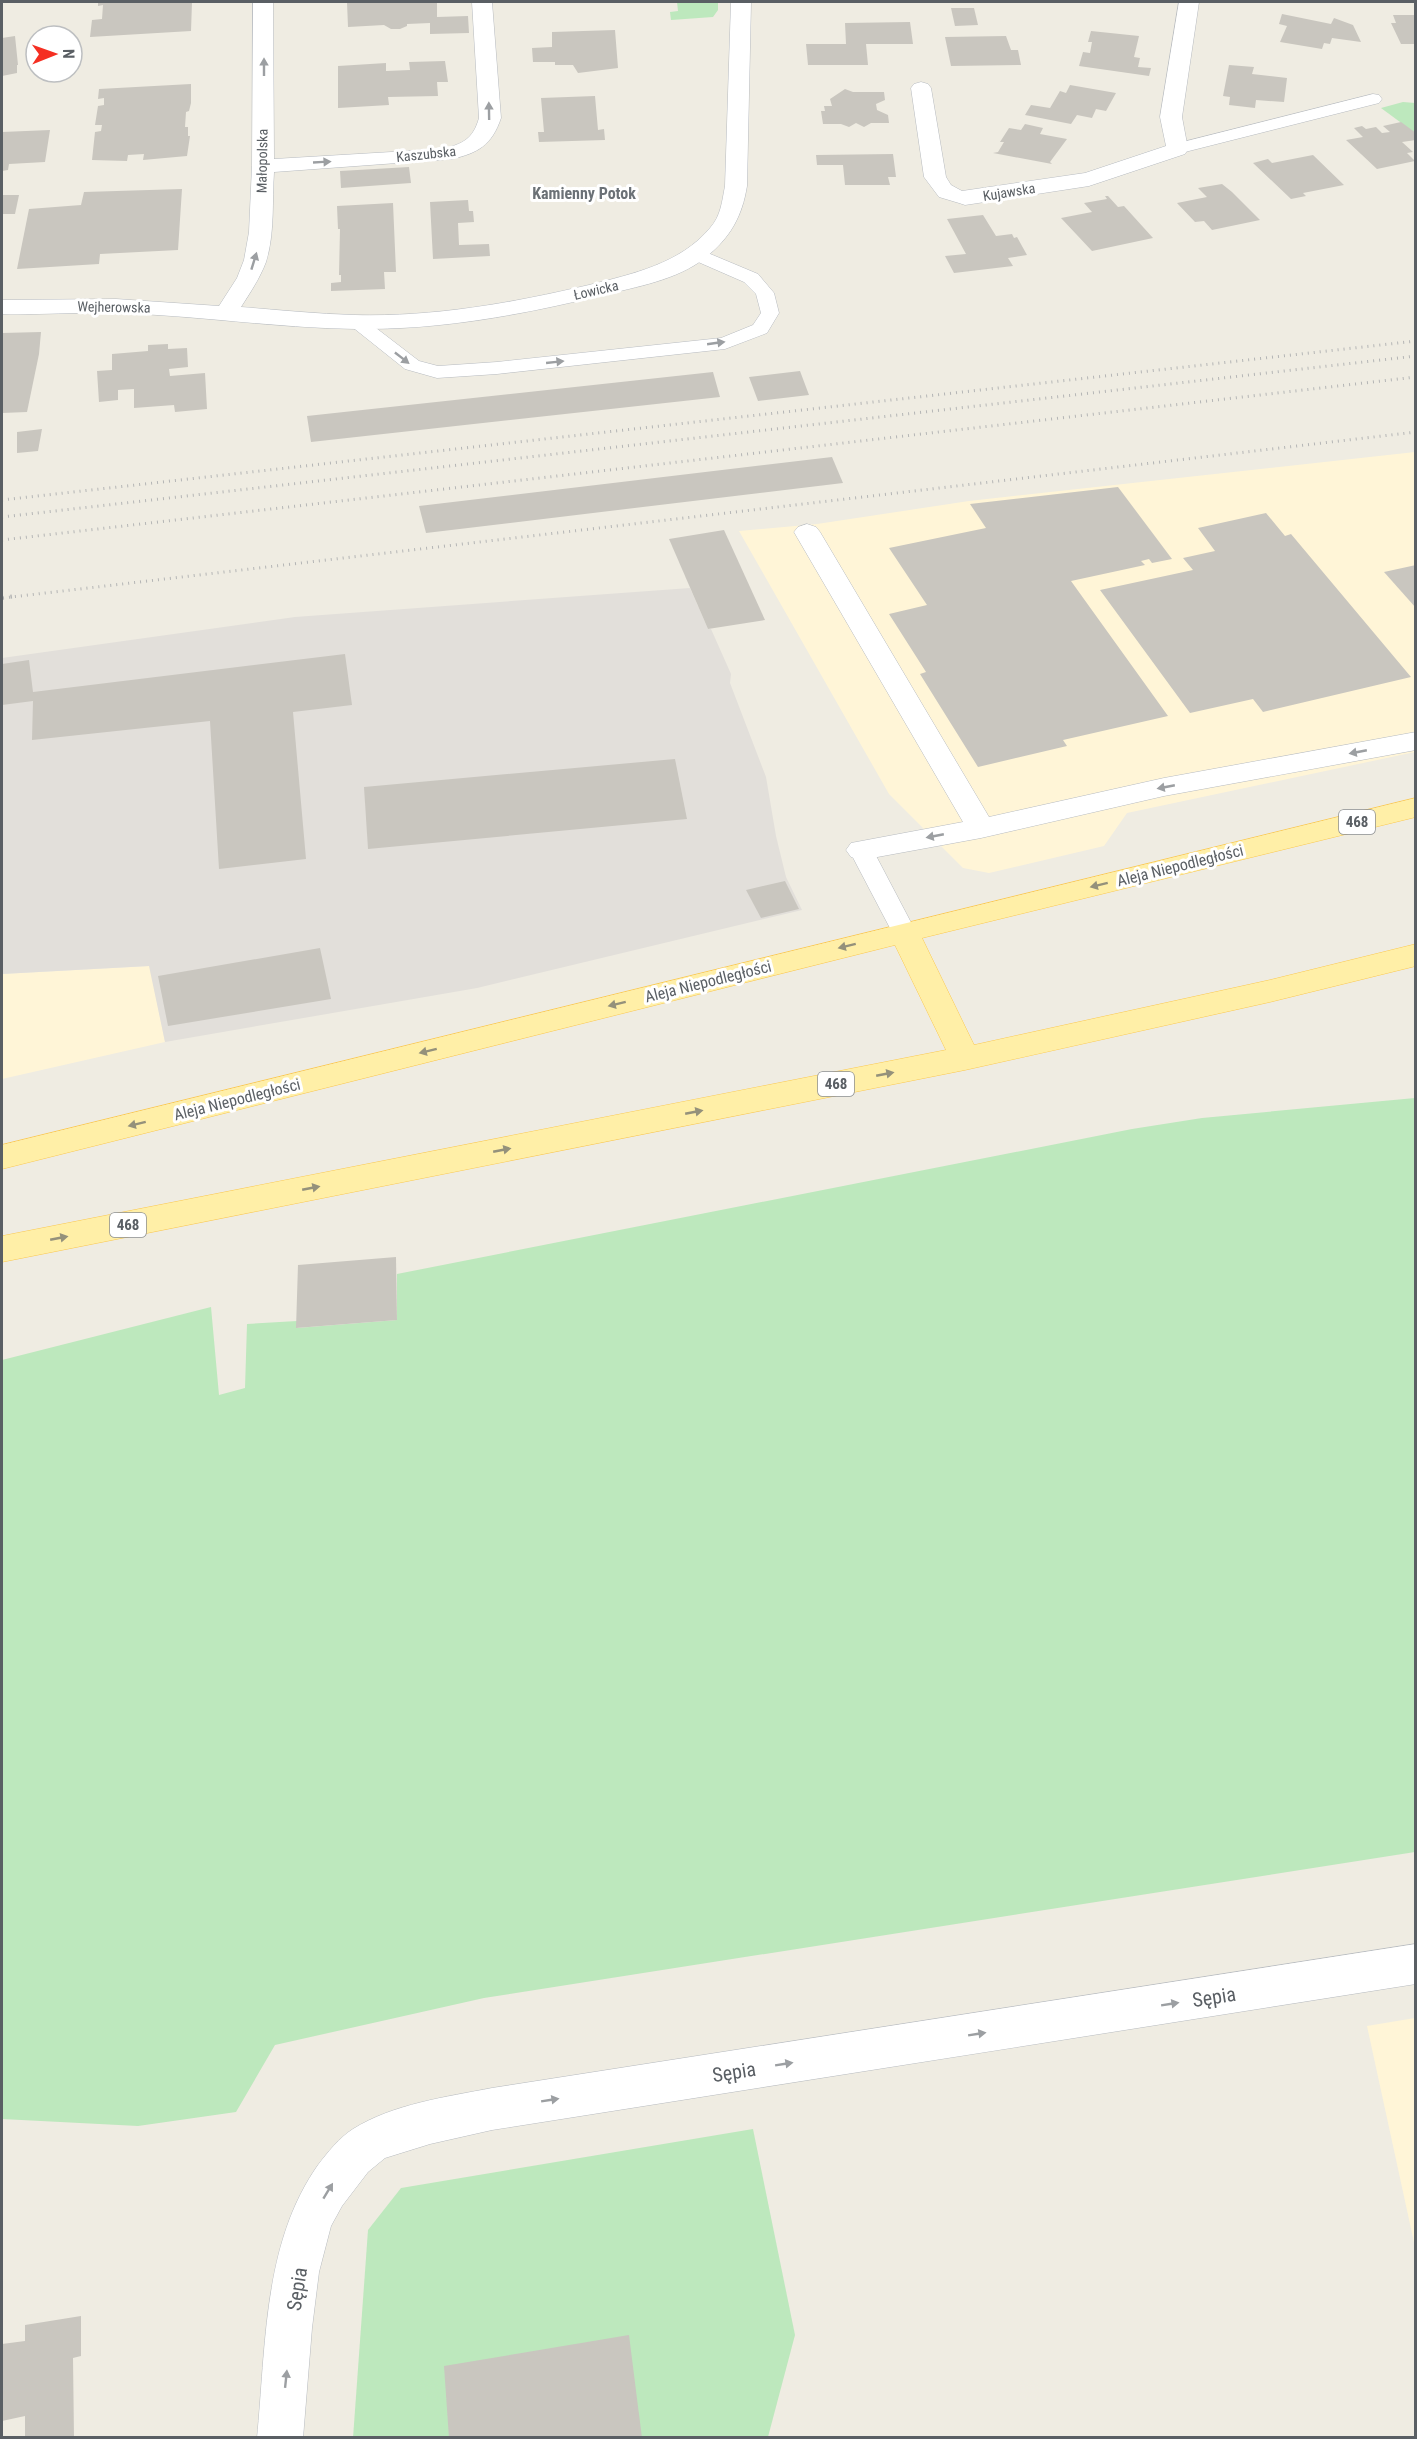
<svg xmlns="http://www.w3.org/2000/svg" width="1417" height="2439" viewBox="0 0 1417 2439" font-family="'Roboto Condensed',sans-serif">
	<rect width="100%" height="100%" fill="#efece2"/>
	<!-- commercial -->
	<g fill="#fff5d7">
		<path d="M 1415,452 L 1415,752 L 1127,813 L 1104,846 L 989,873 L 963,868 L 889,794 L 739,531 L 817,524 L 969,501 Z"/>
		<path d="M 150,966 L 165,1042 L 2,1079 L 2,974 Z"/>
		<path d="M 1415,2018 L 1416,2018 L 1415,2247 L 1367,2026 Z"/>
	</g>
	<!-- industrial -->
	<path fill="#e2dfda" d="M 690,588 L 708,629 L 711,629 L 731,674 L 730,683 L 766,777 L 776,836 L 786,877 L 802,910 L 477,988 L 165,1042 L 149,966 L 2,974 L 2,658 L 295,617 Z"/>
	<!-- green -->
	<g fill="#bde8bd">
		<path d="M 677,2 L 718,2 L 718,10 L 713,17 L 671,20 L 670,12 L 678,11 Z"/>
		<path d="M 1403,102 L 1415,103 L 1415,133 L 1381,108 Z"/>
		<path d="M 1415,1098 L 1415,1852 L 484,1998 L 275,2045 L 236,2112 L 138,2126 L 2,2119 L 2,1360 L 211,1307 L 219,1395 L 245,1388 L 247,1324 L 297,1321 L 297,1328 L 397,1320 L 397,1274 L 1132,1129 L 1202,1118 Z"/>
		<path d="M 753,2129 L 795,2335 L 768,2437 L 353,2438 L 368,2230 L 401,2188 Z"/>
	</g>
	<!-- building -->
	<g fill="#c9c6bf">
		<path d="M 98,2 L 192,2 L 191,31 L 90,37 L 92,20 L 102,19 L 103,5 L 98,6 Z"/>
		<path d="M 347,2 L 437,2 L 437,17 L 468,16 L 469,33 L 430,34 L 430,23 L 407,24 L 407,26 L 400,29 L 391,29 L 384,25 L 348,27 Z"/>
		<path d="M 951,8 L 974,8 L 978,25 L 955,26 Z"/>
		<path d="M 1282,14 L 1331,24 L 1334,18 L 1353,25 L 1361,42 L 1332,38 L 1330,44 L 1324,43 L 1322,49 L 1280,42 L 1287,26 L 1279,24 Z"/>
		<path d="M 1393,15 L 1416,15 L 1416,44 L 1401,44 L 1391,23 L 1396,23 Z"/>
		<path d="M 910,22 L 913,44 L 866,44 L 868,65 L 808,65 L 806,44 L 846,44 L 845,23 Z"/>
		<path d="M 615,30 L 618,68 L 578,73 L 573,65 L 555,65 L 555,62 L 533,62 L 532,48 L 552,47 L 552,32 Z"/>
		<path d="M 1091,31 L 1139,36 L 1134,57 L 1140,58 L 1138,67 L 1151,68 L 1149,76 L 1079,66 L 1083,52 L 1090,53 L 1092,42 L 1088,42 Z"/>
		<path d="M 15,36 L 18,65 L 17,65 L 17,73 L 2,76 L 2,38 Z"/>
		<path d="M 1006,36 L 1011,50 L 1018,50 L 1021,65 L 951,66 L 945,37 Z"/>
		<path d="M 445,61 L 448,82 L 437,82 L 438,96 L 388,97 L 389,105 L 338,108 L 338,66 L 386,63 L 386,71 L 410,70 L 409,62 Z"/>
		<path d="M 1229,65 L 1254,67 L 1252,74 L 1287,78 L 1284,102 L 1256,100 L 1255,108 L 1229,105 L 1230,97 L 1223,96 Z"/>
		<path d="M 191,84 L 191,103 L 189,111 L 186,112 L 185,127 L 188,127 L 188,136 L 190,136 L 187,156 L 143,160 L 144,154 L 128,155 L 127,161 L 92,160 L 95,132 L 101,131 L 102,125 L 95,125 L 98,106 L 104,105 L 104,98 L 98,99 L 99,89 Z"/>
		<path d="M 1070,85 L 1116,93 L 1106,111 L 1096,109 L 1092,118 L 1077,115 L 1071,124 L 1025,115 L 1031,105 L 1050,108 L 1060,91 L 1066,93 Z"/>
		<path d="M 845,89 L 853,92 L 884,92 L 885,100 L 876,104 L 877,110 L 888,115 L 889,123 L 871,123 L 864,127 L 856,123 L 849,127 L 841,124 L 823,124 L 821,111 L 825,111 L 824,106 L 832,106 L 830,99 Z"/>
		<path d="M 595,96 L 598,130 L 604,129 L 605,140 L 539,142 L 538,132 L 544,132 L 541,98 Z"/>
		<path d="M 1401,122 L 1416,133 L 1416,140 L 1402,142 L 1413,152 L 1407,153 L 1415,161 L 1377,169 L 1346,140 L 1363,137 L 1354,128 L 1362,126 L 1366,129 L 1376,127 L 1382,133 L 1390,132 L 1383,126 Z"/>
		<path d="M 1025,124 L 1043,128 L 1040,134 L 1067,139 L 1050,162 L 1052,164 L 993,153 L 998,152 L 1004,142 L 1000,142 L 1009,128 L 1021,130 Z"/>
		<path d="M 50,130 L 45,162 L 9,164 L 8,170 L 2,171 L 2,132 Z"/>
		<path d="M 893,154 L 896,177 L 888,177 L 890,185 L 845,185 L 843,165 L 817,165 L 816,155 Z"/>
		<path d="M 1313,155 L 1344,185 L 1303,193 L 1306,196 L 1291,199 L 1253,163 L 1268,159 L 1272,163 Z"/>
		<path d="M 409,167 L 411,183 L 341,188 L 340,171 Z"/>
		<path d="M 1222,184 L 1232,192 L 1260,220 L 1212,230 L 1204,221 L 1195,222 L 1177,203 L 1207,197 L 1198,188 Z"/>
		<path d="M 182,189 L 178,250 L 100,254 L 99,264 L 17,269 L 29,209 L 81,205 L 84,192 Z"/>
		<path d="M 2,195 L 19,195 L 15,214 L 2,214 Z"/>
		<path d="M 1105,196 L 1108,196 L 1118,207 L 1124,206 L 1153,238 L 1092,251 L 1061,218 L 1092,212 L 1084,203 L 1107,199 Z"/>
		<path d="M 468,200 L 469,211 L 473,211 L 474,222 L 458,223 L 459,245 L 489,244 L 490,256 L 433,259 L 430,202 Z"/>
		<path d="M 393,203 L 396,272 L 384,272 L 385,289 L 331,291 L 331,283 L 341,282 L 341,275 L 339,275 L 340,229 L 338,229 L 337,206 Z"/>
		<path d="M 983,215 L 996,236 L 1012,234 L 1014,238 L 1017,237 L 1027,255 L 1008,258 L 1013,266 L 954,273 L 945,256 L 966,254 L 947,219 Z"/>
		<path d="M 41,332 L 39,354 L 27,412 L 2,413 L 2,333 Z"/>
		<path d="M 168,344 L 168,349 L 187,348 L 188,367 L 169,369 L 170,376 L 205,373 L 207,409 L 175,412 L 174,405 L 134,408 L 134,389 L 118,390 L 118,400 L 99,402 L 97,371 L 112,370 L 112,354 L 148,351 L 148,345 Z"/>
		<path d="M 800,371 L 809,395 L 758,401 L 749,377 Z"/>
		<path d="M 713,372 L 720,397 L 311,442 L 307,416 Z"/>
		<path d="M 42,429 L 38,451 L 17,453 L 17,432 Z"/>
		<path d="M 832,457 L 843,483 L 426,533 L 419,506 Z"/>
		<path d="M 1118,487 L 1172,559 L 1152,563 L 1149,559 L 1141,561 L 1145,565 L 1071,581 L 1168,716 L 1063,740 L 1067,746 L 978,767 L 920,674 L 926,672 L 889,614 L 927,605 L 889,548 L 986,528 L 970,504 Z"/>
		<path d="M 1266,513 L 1285,536 L 1291,534 L 1411,677 L 1263,712 L 1253,699 L 1190,713 L 1100,590 L 1193,570 L 1183,558 L 1215,551 L 1198,528 Z"/>
		<path d="M 724,530 L 765,620 L 708,629 L 669,539 Z"/>
		<path d="M 1416,565 L 1416,608 L 1384,572 Z"/>
		<path d="M 345,654 L 352,705 L 293,712 L 306,859 L 219,869 L 210,721 L 32,740 L 33,701 L 2,705 L 2,664 L 29,660 L 33,692 Z"/>
		<path d="M 675,759 L 687,819 L 368,849 L 364,787 Z"/>
		<path d="M 785,881 L 799,909 L 761,918 L 746,890 Z"/>
		<path d="M 320,948 L 331,999 L 168,1026 L 158,976 Z"/>
		<path d="M 396,1257 L 397,1320 L 296,1328 L 298,1265 Z"/>
		<path d="M 81,2316 L 81,2356 L 73,2358 L 74,2438 L 25,2438 L 25,2416 L 2,2421 L 2,2344 L 25,2341 L 25,2325 Z"/>
		<path d="M 629,2335 L 642,2438 L 449,2438 L 444,2366 Z"/>
	</g>
	<g fill="none" stroke-linecap="round" stroke-linejoin="round">
		<!-- service casing -->
		<g stroke="#b7bbc0" stroke-width="1">
			<g id="service">
				<path d="M 1373,94 L 1379,95 L 1382,99 L 1379,103 L 1177,154 L 1171,153 L 1168,149 L 1171,145 Z"/>
				<path d="M 696,248 L 758,274 L 774,293 L 779,313 L 767,333 L 725,349 L 497,374 L 437,378 L 405,369 L 346,322 L 349,318 L 363,318 L 419,361 L 438,366 L 497,362 L 721,338 L 753,325 L 761,313 L 756,294 L 744,282 L 689,258 L 687,254 L 689,250 Z"/>
				<path d="M 861,842 L 869,844 L 873,850 L 916,932 L 913,938 L 904,941 L 895,938 L 892,932 L 849,850 L 853,844 Z"/>
			</g>
		</g>
		<!-- minor casing -->
		<g stroke="#b7bbc0" stroke-width="1">
			<g id="minor">
				<path d="M 253,2 L 273,2 L 274,159 L 442,149 C 463,144 473,139 479,118 L 472,2 L 492,2 L 501,118 C 492,145 478,153 452,159 L 274,172 C 272,201 275,233 266,262 C 260,278 250,293 241,307 C 279,310 317,314 355,315 C 434,317 512,303 589,285 C 632,274 680,264 710,228 C 721,216 722,201 725,186 L 731,2 L 751,2 L 747,186 C 742,217 730,238 705,258 C 677,280 636,287 603,295 C 521,315 440,330 356,329 C 275,328 195,315 115,313 C 77,312 39,315 2,314 L 2,300 L 116,299 L 219,306 L 237,278 L 244,260 L 249,232 L 252,166 Z"/>
				<path d="M 1179,2 L 1199,2 L 1182,117 L 1188,149 L 1185,154 L 1089,186 L 965,205 L 959,203 L 939,197 L 924,177 L 911,88 L 914,84 L 921,82 L 928,84 L 931,88 L 946,177 L 951,185 L 962,191 L 1085,173 L 1166,146 L 1160,117 Z"/>
				<path d="M 807,524 L 816,527 L 820,532 L 989,817 L 1164,778 L 1416,732 L 1416,750 L 1164,796 L 981,838 L 861,860 L 851,857 L 846,850 L 851,843 L 963,822 L 794,532 L 798,527 Z"/>
				<path d="M 1416,1944 L 1416,1984 L 492,2130 L 430,2144 L 385,2158 L 368,2172 L 342,2206 L 331,2226 L 319,2272 L 312,2328 L 303,2438 L 257,2438 C 266,2346 263,2243 318,2165 C 328,2152 339,2138 353,2129 C 393,2104 446,2097 492,2088 Z"/>
			</g>
		</g>
		<!-- primary casing -->
		<g stroke="#fbc84f" stroke-width="1">
			<path id="primary" d="M 1416,798 L 1416,817 L 922,938 L 974,1045 L 1270,980 L 1416,944 L 1416,966 L 1270,1002 L 965,1070 L 2,1262 L 2,1236 L 946,1050 L 895,945 L 2,1169 L 2,1145 Z"/>
		</g>
		<!-- service -->
		<use href="#service" fill="#fff" fill-rule="evenodd"/>
		<!-- minor -->
		<use href="#minor" fill="#fff" fill-rule="evenodd"/>
		<!-- primary -->
		<use href="#primary" fill="#ffefa7" fill-rule="evenodd"/>
		<!-- rail-far1 -->
		<g stroke="#b4b5b5" stroke-width="3" stroke-dasharray="1 5" stroke-linecap="butt">
			<path d="M 2,500 L 1416,341"/>
			<path d="M 2,517 L 1416,356"/>
			<path d="M 2,540 L 1416,377"/>
			<path d="M 3,598 L 1416,432"/>
		</g>
		<!-- rail -->
		<path stroke="#b4b5b5" stroke-width="4" stroke-dasharray="1.5 7" stroke-linecap="butt" d="M 2,598 L 16,596"/>
	</g>
	<!-- one-way arrows -->
	<defs><path id="oneway-solid" d="M-6-.8H1V-3.2L6.5 0L1 3.2V.8H-6Z" transform="scale(1.5)"/></defs>
	<g fill="#9c9fa2">
		<use href="#oneway-solid" transform="translate(264 67) rotate(-90)"/>
		<use href="#oneway-solid" transform="translate(489 111) rotate(-91)"/>
		<use href="#oneway-solid" transform="translate(322 162) rotate(-3)"/>
		<use href="#oneway-solid" transform="translate(254 261) rotate(-73)"/>
		<use href="#oneway-solid" transform="translate(716 343) rotate(-8)"/>
		<use href="#oneway-solid" transform="translate(402 358) rotate(38)"/>
		<use href="#oneway-solid" transform="translate(555 362) rotate(-6)"/>
		<use href="#oneway-solid" transform="translate(1358 752) rotate(169)"/>
		<use href="#oneway-solid" transform="translate(1166 787) rotate(169)"/>
		<use href="#oneway-solid" transform="translate(935 836) rotate(169)"/>
		<use href="#oneway-solid" transform="translate(1170 2004) rotate(-9)"/>
		<use href="#oneway-solid" transform="translate(977 2034) rotate(-9)"/>
		<use href="#oneway-solid" transform="translate(784 2064) rotate(-9)"/>
		<use href="#oneway-solid" transform="translate(550 2100) rotate(-9)"/>
		<use href="#oneway-solid" transform="translate(328 2191) rotate(-59)"/>
		<use href="#oneway-solid" transform="translate(286 2379) rotate(-84)"/>
	</g>
	<g fill="#94917b">
		<use href="#oneway-solid" transform="translate(1099 885) rotate(166)"/>
		<use href="#oneway-solid" transform="translate(847 946) rotate(166)"/>
		<use href="#oneway-solid" transform="translate(617 1004) rotate(166)"/>
		<use href="#oneway-solid" transform="translate(428 1051) rotate(166)"/>
		<use href="#oneway-solid" transform="translate(885 1074) rotate(-11)"/>
		<use href="#oneway-solid" transform="translate(694 1112) rotate(-11)"/>
		<use href="#oneway-solid" transform="translate(137 1124) rotate(166)"/>
		<use href="#oneway-solid" transform="translate(502 1150) rotate(-11)"/>
		<use href="#oneway-solid" transform="translate(311 1188) rotate(-11)"/>
		<use href="#oneway-solid" transform="translate(59 1238) rotate(-11)"/>
	</g>
	<g text-anchor="middle" stroke-width="6" stroke-linejoin="round" paint-order="stroke">
		<!-- far-street labels -->
		<g font-size="14" fill="#5a5f64" stroke="#fff">
			<text transform="translate(426 154) rotate(-6)" y="5">Kaszubska</text>
			<text transform="translate(262 161) rotate(-89)" y="5">Małopolska</text>
			<text transform="translate(1009 192) rotate(-9)" y="5">Kujawska</text>
			<text transform="translate(596 290) rotate(-13)" y="5">Łowicka</text>
			<text transform="translate(114 307) rotate(1)" y="5">Wejherowska</text>
		</g>
		<!-- shield labels -->
		<g fill="#fff" stroke="#8c8f92" stroke-width="1.5">
			<rect x="1339" y="810" width="36" height="24" rx="4.5"/>
			<rect x="818" y="1072" width="36" height="24" rx="4.5"/>
			<rect x="110" y="1213" width="36" height="24" rx="4.5"/>
		</g>
		<g font-size="15" font-weight="bold" fill="#5a5f64">
			<text x="1357" y="827">468</text>
			<text x="836" y="1089">468</text>
			<text x="128" y="1230">468</text>
		</g>
		<!-- far-quarter labels -->
		<g font-size="16" font-weight="bold" fill="#6b7176" stroke="#fff">
			<text x="584" y="199">Kamienny Potok</text>
		</g>
		<!-- street labels -->
		<g font-size="16" fill="#5a5f64" stroke="#fff">
			<text transform="translate(1180 865) rotate(-14)" y="6">Aleja Niepodległości</text>
			<text transform="translate(708 981) rotate(-14)" y="6">Aleja Niepodległości</text>
			<text transform="translate(237 1099) rotate(-14)" y="6">Aleja Niepodległości</text>
		</g>
		<!-- near-street labels -->
		<g font-size="20" fill="#5a5f64" stroke="#fff">
			<text transform="translate(1214 1997) rotate(-9)" y="7">Sępia</text>
			<text transform="translate(734 2072) rotate(-9)" y="7">Sępia</text>
			<text transform="translate(297 2289) rotate(-81)" y="7">Sępia</text>
		</g>
	</g>
	<!-- border -->
	<rect width="1417" height="2439" fill="none" stroke="#5a5f64" stroke-width="6"/>
	<!-- north arrow -->
	<g transform="translate(54 54) rotate(89)"><circle r="28" fill="#ffffff" stroke="#bdbfc1" stroke-width="1.5"/>
	<path d="M0-4.5L10 22L0 15L-10 22Z" fill="#f52f22"/>
	<text y="-9" font-size="16" font-weight="bold" text-anchor="middle" fill="#5a5f64">N</text>
	</g>
</svg>
